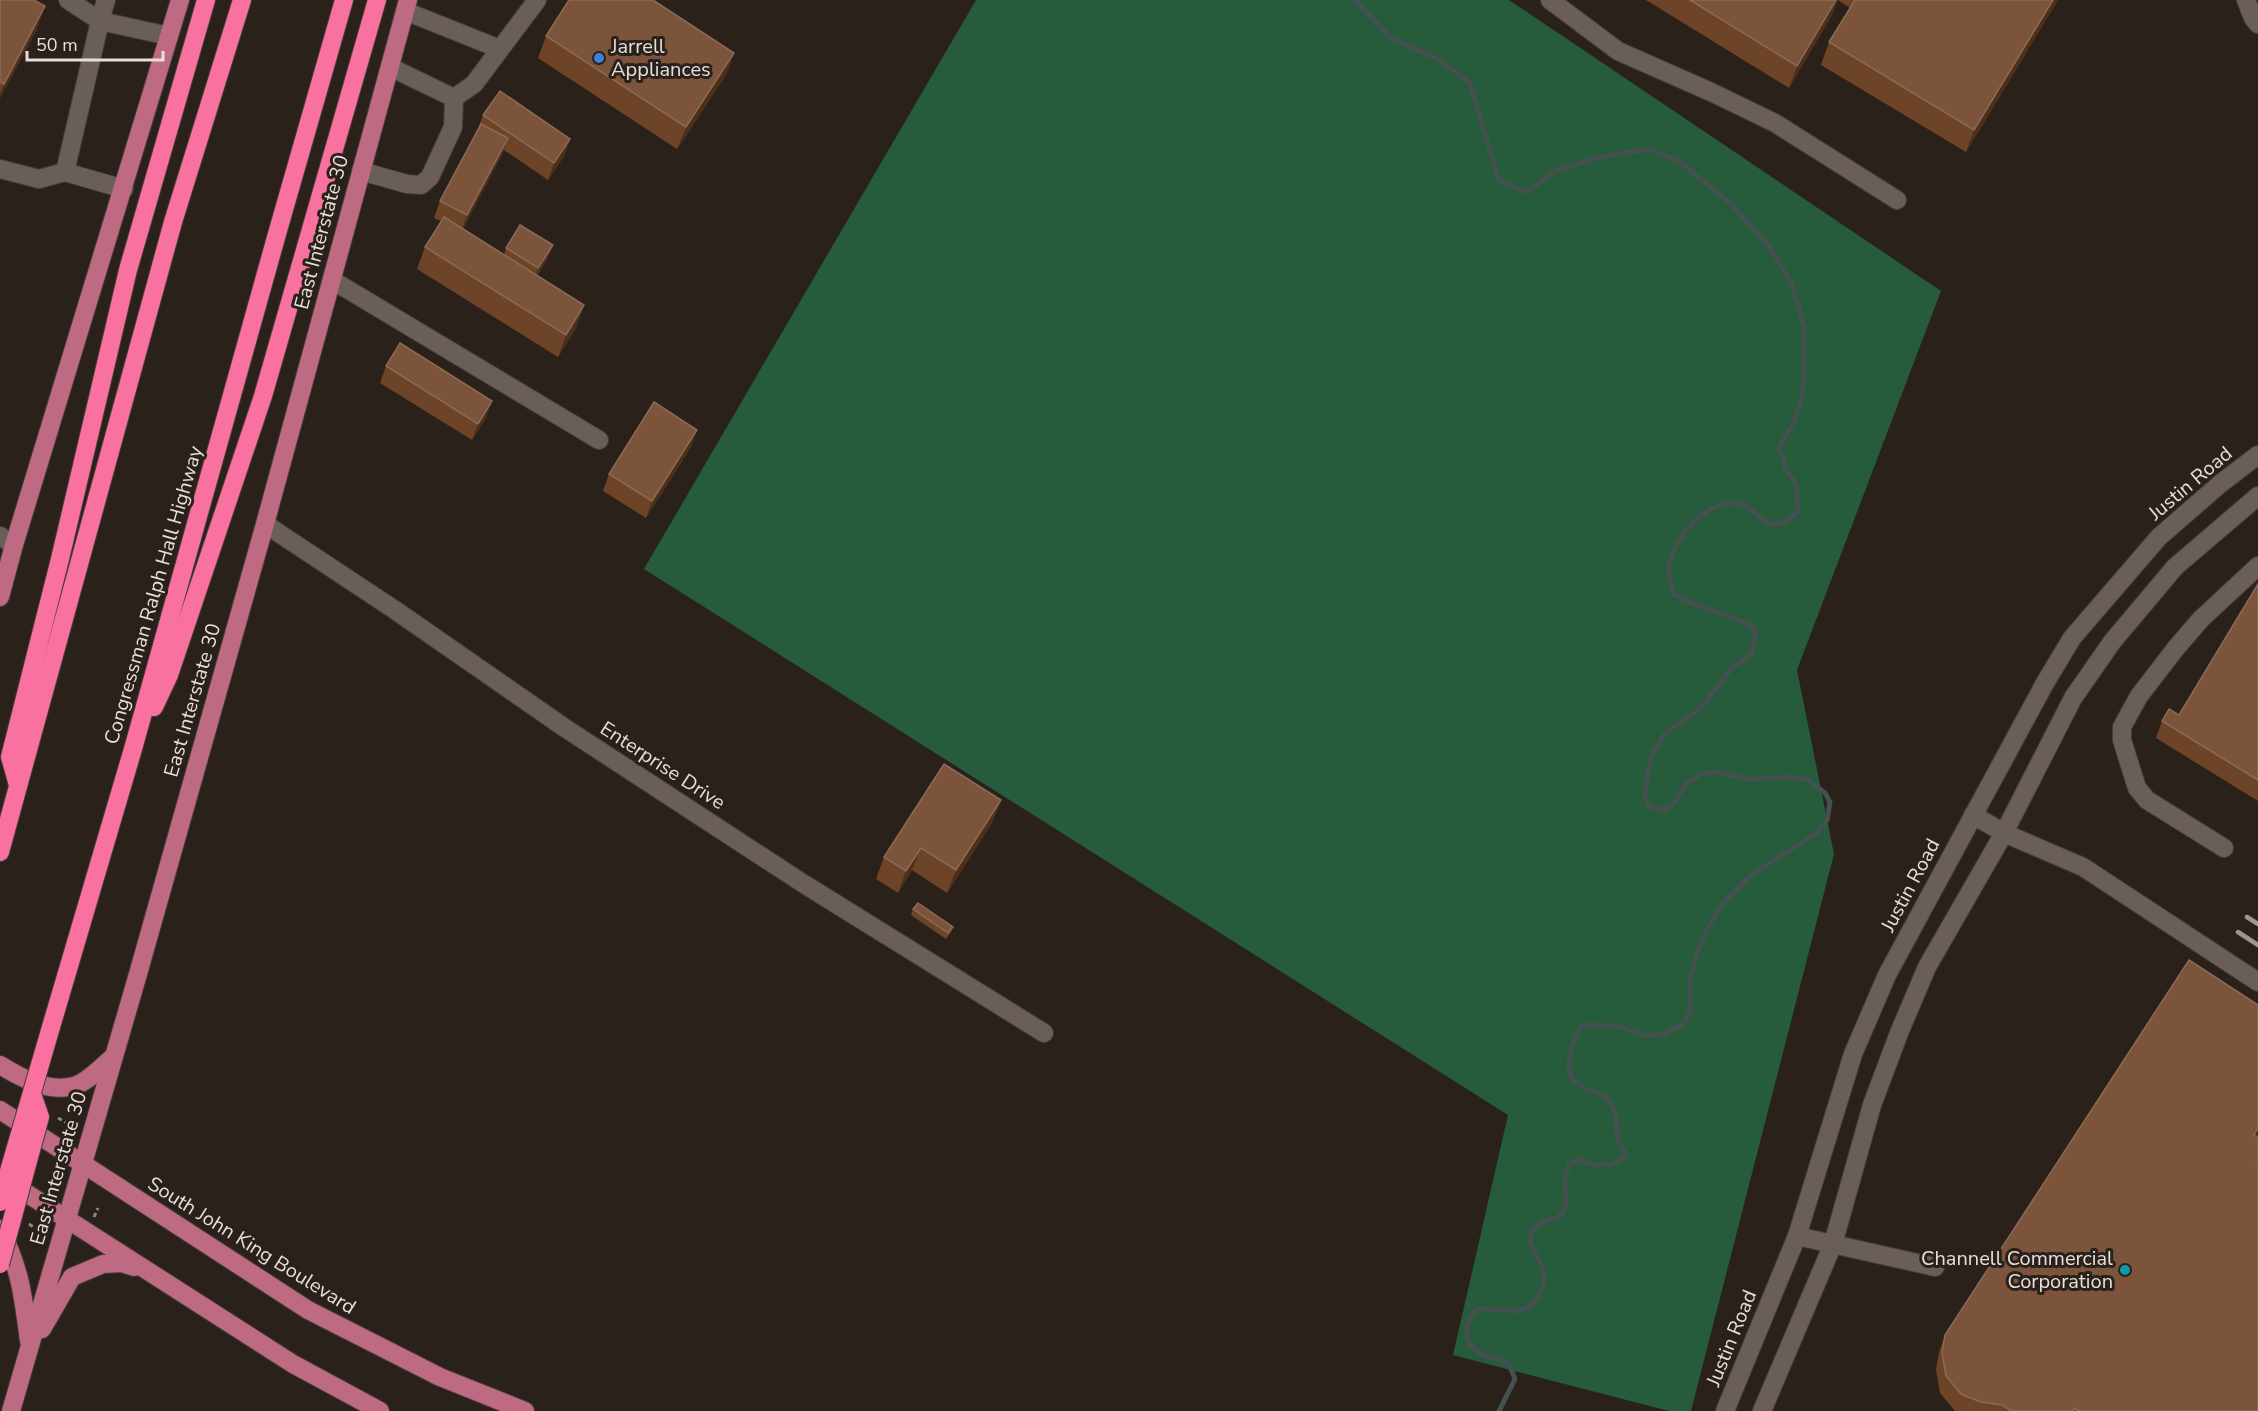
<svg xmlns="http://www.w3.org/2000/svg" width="2258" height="1411" viewBox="0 0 2258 1411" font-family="'Nunito Sans',sans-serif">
	<rect width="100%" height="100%" fill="#2a211b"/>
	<!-- forest -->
	<path fill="#265b3c" d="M 976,0 L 1509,0 L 1941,291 L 1797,670 L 1834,854 L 1691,1411 L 1669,1411 L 1453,1355 L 1508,1115 L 644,569 Z"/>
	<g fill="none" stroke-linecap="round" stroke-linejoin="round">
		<!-- stream -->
		<path stroke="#455050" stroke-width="5" d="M 1355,0 L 1390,37 L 1439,60 L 1470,83 L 1499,181 L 1527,192 L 1555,171 L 1596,158 L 1649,149 L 1680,162 L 1730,203 L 1770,248 L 1792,284 L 1804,327 L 1804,383 L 1800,405 L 1792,426 L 1780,445 L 1779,451 L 1782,453 L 1785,468 L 1796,484 L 1798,511 C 1792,518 1785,524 1775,524 C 1760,524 1752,505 1739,503 C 1706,500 1674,536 1669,567 C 1668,577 1671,585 1674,594 C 1699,609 1728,613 1753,627 L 1756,635 L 1752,653 L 1732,668 L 1700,709 L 1665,733 L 1652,755 L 1647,776 L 1645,795 L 1649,806 L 1663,810 L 1674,804 L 1686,784 L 1701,774 L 1716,772 L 1749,779 L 1791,777 L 1808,780 L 1825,793 L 1830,802 L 1827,820 L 1817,833 L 1751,875 L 1722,904 L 1708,928 L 1698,950 L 1690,980 L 1690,1012 L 1684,1023 L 1665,1034 L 1647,1036 L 1618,1026 L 1584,1025 C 1572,1034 1566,1064 1571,1078 L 1584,1088 L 1605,1096 L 1611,1104 L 1616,1116 L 1618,1142 L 1626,1154 L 1622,1159 L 1612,1164 L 1595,1165 L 1578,1160 L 1569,1164 L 1565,1177 L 1566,1207 L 1562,1213 L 1557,1218 L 1542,1222 L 1531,1232 L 1530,1243 L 1543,1269 L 1544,1276 L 1543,1287 L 1533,1304 L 1520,1311 L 1477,1309 C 1462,1324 1463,1345 1483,1355 C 1490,1358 1499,1358 1506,1363 C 1511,1366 1513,1374 1515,1379 L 1499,1411"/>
		<!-- minor casing -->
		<g stroke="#453d39" stroke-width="20">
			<g id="minor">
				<path d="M 68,0 L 100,21 L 106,0"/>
				<path d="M 1550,0 L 1618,51 L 1711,92 L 1775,123 L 1897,200"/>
				<path d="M 2246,0 L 2253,18 L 2258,24"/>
				<path d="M 405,11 L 500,49"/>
				<path d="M 390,67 L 454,98 L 474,84 L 537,0"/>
				<path d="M 0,169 L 39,179 L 65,172"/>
				<path d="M 361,171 L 407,184 L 421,185 L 430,177 L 453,127 L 454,98"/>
				<path d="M 124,189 L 65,172 L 100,21 L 169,36"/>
				<path d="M 332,280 L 599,440"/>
				<path d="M 265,524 L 395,610 L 565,728 L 804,884 L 1044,1033"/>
				<path d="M 0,536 L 14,545"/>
				<path d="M 1973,815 L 2004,833 L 2083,867 L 2258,982"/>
				<path d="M 2224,848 L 2147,800 L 2137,788 L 2122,740 L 2122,727 L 2139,696 L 2176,648 L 2201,619 L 2258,566"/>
				<path d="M 1797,1236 L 1935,1267"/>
				<path d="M 1725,1411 L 1797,1236 L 1853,1054 L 1887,975 L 2045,683 L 2072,638 L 2159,537 L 2220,484 L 2258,455"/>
				<path d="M 1762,1411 L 1833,1244 L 1872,1105 L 1899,1033 L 1927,967 L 2004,833 L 2073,698 L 2112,642 L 2175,567 L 2258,496"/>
			</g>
		</g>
		<!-- major casing -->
		<g stroke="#453d39" stroke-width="20">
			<g id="major">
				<path d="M 0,597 L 14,545 L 180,0"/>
				<path d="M 0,1065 C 21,1078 49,1093 74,1086 C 88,1082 101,1067 112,1058"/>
				<path d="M 0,1110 L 308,1310 L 440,1377 L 525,1411"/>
				<path d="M 9,1182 L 293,1364 L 380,1411"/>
				<path d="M 0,1229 C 21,1270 23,1296 29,1341"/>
				<path d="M 42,1329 L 72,1277 L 103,1264 L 122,1263 L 134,1267"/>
				<path d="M 11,1411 L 138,974 L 265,524 L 408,0"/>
			</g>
		</g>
		<!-- highway casing -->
		<g stroke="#453d39" stroke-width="20">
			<g id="highway">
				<path d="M 154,707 L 169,675 L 263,396 L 377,0"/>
				<path d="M 18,785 L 10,757 L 60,559 L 128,270 L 206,0"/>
				<path d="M 0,852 L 173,222 L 242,0"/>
				<path d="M 51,1027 L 133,749 L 277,234 L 344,0"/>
			</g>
		</g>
		<!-- path -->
		<g stroke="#8e8682" stroke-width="3" stroke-dasharray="4.5 3" stroke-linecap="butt">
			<path d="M 58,1118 L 75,1128"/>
			<path d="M 94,1217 L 98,1208"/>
			<path d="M 29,1224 L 42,1233"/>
		</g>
		<!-- minor -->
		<use href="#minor" stroke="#6a5f58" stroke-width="18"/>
		<!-- major -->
		<use href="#major" stroke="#bf6a83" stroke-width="18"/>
		<!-- highway -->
		<use href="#highway" stroke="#f8719f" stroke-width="18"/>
		<!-- rail -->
		<g stroke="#9e9691" stroke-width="4.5">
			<path d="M 2247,917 L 2258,924"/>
			<path d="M 2238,932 L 2258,945"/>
		</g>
		<!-- highway-bridge casing -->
		<g stroke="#453d39" stroke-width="20" stroke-linecap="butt">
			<g id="highway-bridge">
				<path d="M 0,1202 L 51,1027"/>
				<path d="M 0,1264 L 40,1117 L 32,1094"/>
			</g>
		</g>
		<!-- highway-bridge -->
		<use href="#highway-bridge" stroke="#f8719f" stroke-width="18"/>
	</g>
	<!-- wall -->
	<g fill="#6e4428">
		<path d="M 0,0 L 37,29 L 0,98 Z"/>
		<path d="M 1646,0 L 2058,0 L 1966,152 L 1821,65 L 1829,42 L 1850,8 L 1838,0 L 1832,15 L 1789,88 Z"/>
		<path d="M 546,36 L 734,53 L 726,75 L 677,149 L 538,58 Z"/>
		<path d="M 483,115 L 570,139 L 564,156 L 548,180 L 504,150 L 463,229 L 504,255 L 506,248 L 553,245 L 548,257 L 537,276 L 584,305 L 576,328 L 558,357 L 417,269 L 425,247 L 441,221 L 434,218 L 440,201 L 478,129 Z"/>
		<path d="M 386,366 L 486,418 L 472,440 L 380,383 Z"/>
		<path d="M 691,447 L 646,518 L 603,491 L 609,474 Z"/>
		<path d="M 2258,584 L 2258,801 L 2156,738 L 2162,721 L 2179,715 Z"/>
		<path d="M 1001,800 L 992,823 L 947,893 L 912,870 L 898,893 L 876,879 L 884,857 Z"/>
		<path d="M 913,909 L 953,927 L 951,932 L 946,939 L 911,915 Z"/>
		<path d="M 2257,1137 L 2258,1411 L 1955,1411 L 1940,1393 L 1936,1370 L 1939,1352 L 1945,1335 Z"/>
	</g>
	<!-- shaded-wall -->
	<g fill="#4d2f1a">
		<path d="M 1836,0 L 1838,0 L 1832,15 L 1789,88 L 1797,66 Z"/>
		<path d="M 2053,0 L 2058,0 L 1966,152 L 1974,130 Z"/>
		<path d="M 45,6 L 37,29 L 0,98 L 0,94 L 4,84 Z"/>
		<path d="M 734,53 L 726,75 L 677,149 L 686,127 Z"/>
		<path d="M 508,138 L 502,155 L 461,232 L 467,215 Z"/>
		<path d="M 570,139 L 564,156 L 548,180 L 554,163 Z"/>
		<path d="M 553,245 L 548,257 L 534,279 L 538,268 Z"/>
		<path d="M 584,305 L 576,328 L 558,357 L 566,335 Z"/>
		<path d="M 492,401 L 486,418 L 472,440 L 478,424 Z"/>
		<path d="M 697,430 L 691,447 L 646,518 L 652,501 Z"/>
		<path d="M 1001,800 L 992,823 L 947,893 L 956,870 Z"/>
		<path d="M 921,848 L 912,870 L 898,893 L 906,871 Z"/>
		<path d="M 2258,1128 L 2258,1136 L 2248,1152 L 2254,1135 Z"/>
	</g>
	<!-- building -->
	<g fill="#7b543b" stroke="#8c6a54" stroke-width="1.5">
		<path d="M 0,0 L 34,0 L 45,6 L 4,84 L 0,82 Z"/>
		<path d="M 569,0 L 653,0 L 734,53 L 686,127 L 546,36 Z"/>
		<path d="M 1690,0 L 1836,0 L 1797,66 Z"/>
		<path d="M 1855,0 L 2053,0 L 1974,130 L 1829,42 Z"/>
		<path d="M 500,91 L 570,139 L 554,163 L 483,115 Z"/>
		<path d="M 481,124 L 508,138 L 467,215 L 440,201 Z"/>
		<path d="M 444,217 L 584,305 L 566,335 L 425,247 Z"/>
		<path d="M 520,225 L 553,245 L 538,268 L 506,248 Z"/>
		<path d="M 400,343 L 492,401 L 478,424 L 386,366 Z"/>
		<path d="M 654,402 L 697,430 L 652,501 L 609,474 Z"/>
		<path d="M 2258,584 L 2258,780 L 2162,721 L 2169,709 L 2179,715 Z"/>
		<path d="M 944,764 L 1001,800 L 956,870 L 921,848 L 906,871 L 884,857 Z"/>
		<path d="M 918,903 L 953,927 L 948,933 L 913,909 Z"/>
		<path d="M 2189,960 L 2258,1005 L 2258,1128 L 2254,1135 L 2258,1138 L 2258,1163 L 2256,1166 L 2258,1167 L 2258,1411 L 2079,1411 L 2074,1408 L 2073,1411 L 2011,1411 L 2002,1405 L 1981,1402 L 1961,1394 L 1946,1376 L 1942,1353 L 1945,1335 Z"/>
	</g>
	<!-- markers -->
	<circle fill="#3f7fe0" stroke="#2a211b" stroke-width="2" cx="599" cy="58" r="6"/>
	<circle fill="#0f9aa8" stroke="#2a211b" stroke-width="2" cx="2125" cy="1270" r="6"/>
	<g text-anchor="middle" stroke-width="6" stroke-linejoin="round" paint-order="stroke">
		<!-- poi labels -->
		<g font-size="20" fill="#e6dfdb" stroke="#2a211b" text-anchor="start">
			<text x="611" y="53">Jarrell<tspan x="611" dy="23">Appliances</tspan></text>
			<text x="2113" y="1265" text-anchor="end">Channell Commercial<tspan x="2113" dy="23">Corporation</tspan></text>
		</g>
		<!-- street labels -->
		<g font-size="20" fill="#e6dfdb" stroke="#2a211b">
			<text transform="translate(321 232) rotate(-75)" y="7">East Interstate 30</text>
			<text transform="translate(2190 483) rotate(-40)" y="7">Justin Road</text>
			<text transform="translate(153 595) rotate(-74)" y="7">Congressman Ralph Hall Highway</text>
			<text transform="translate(192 700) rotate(-74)" y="7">East Interstate 30</text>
			<text transform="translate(663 765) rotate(33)" y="7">Enterprise Drive</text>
			<text transform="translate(1910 885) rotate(-62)" y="7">Justin Road</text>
			<text transform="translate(58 1168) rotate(-74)" y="7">East Interstate 30</text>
			<text transform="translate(252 1245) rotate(32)" y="7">South John King Boulevard</text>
			<text transform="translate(1731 1338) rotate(-68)" y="7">Justin Road</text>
		</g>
	</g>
	<!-- scale -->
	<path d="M27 51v9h136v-9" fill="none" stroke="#e6dfdb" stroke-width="3"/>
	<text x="36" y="51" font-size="18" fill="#e6dfdb" stroke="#2a211b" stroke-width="4.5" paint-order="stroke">50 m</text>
</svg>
